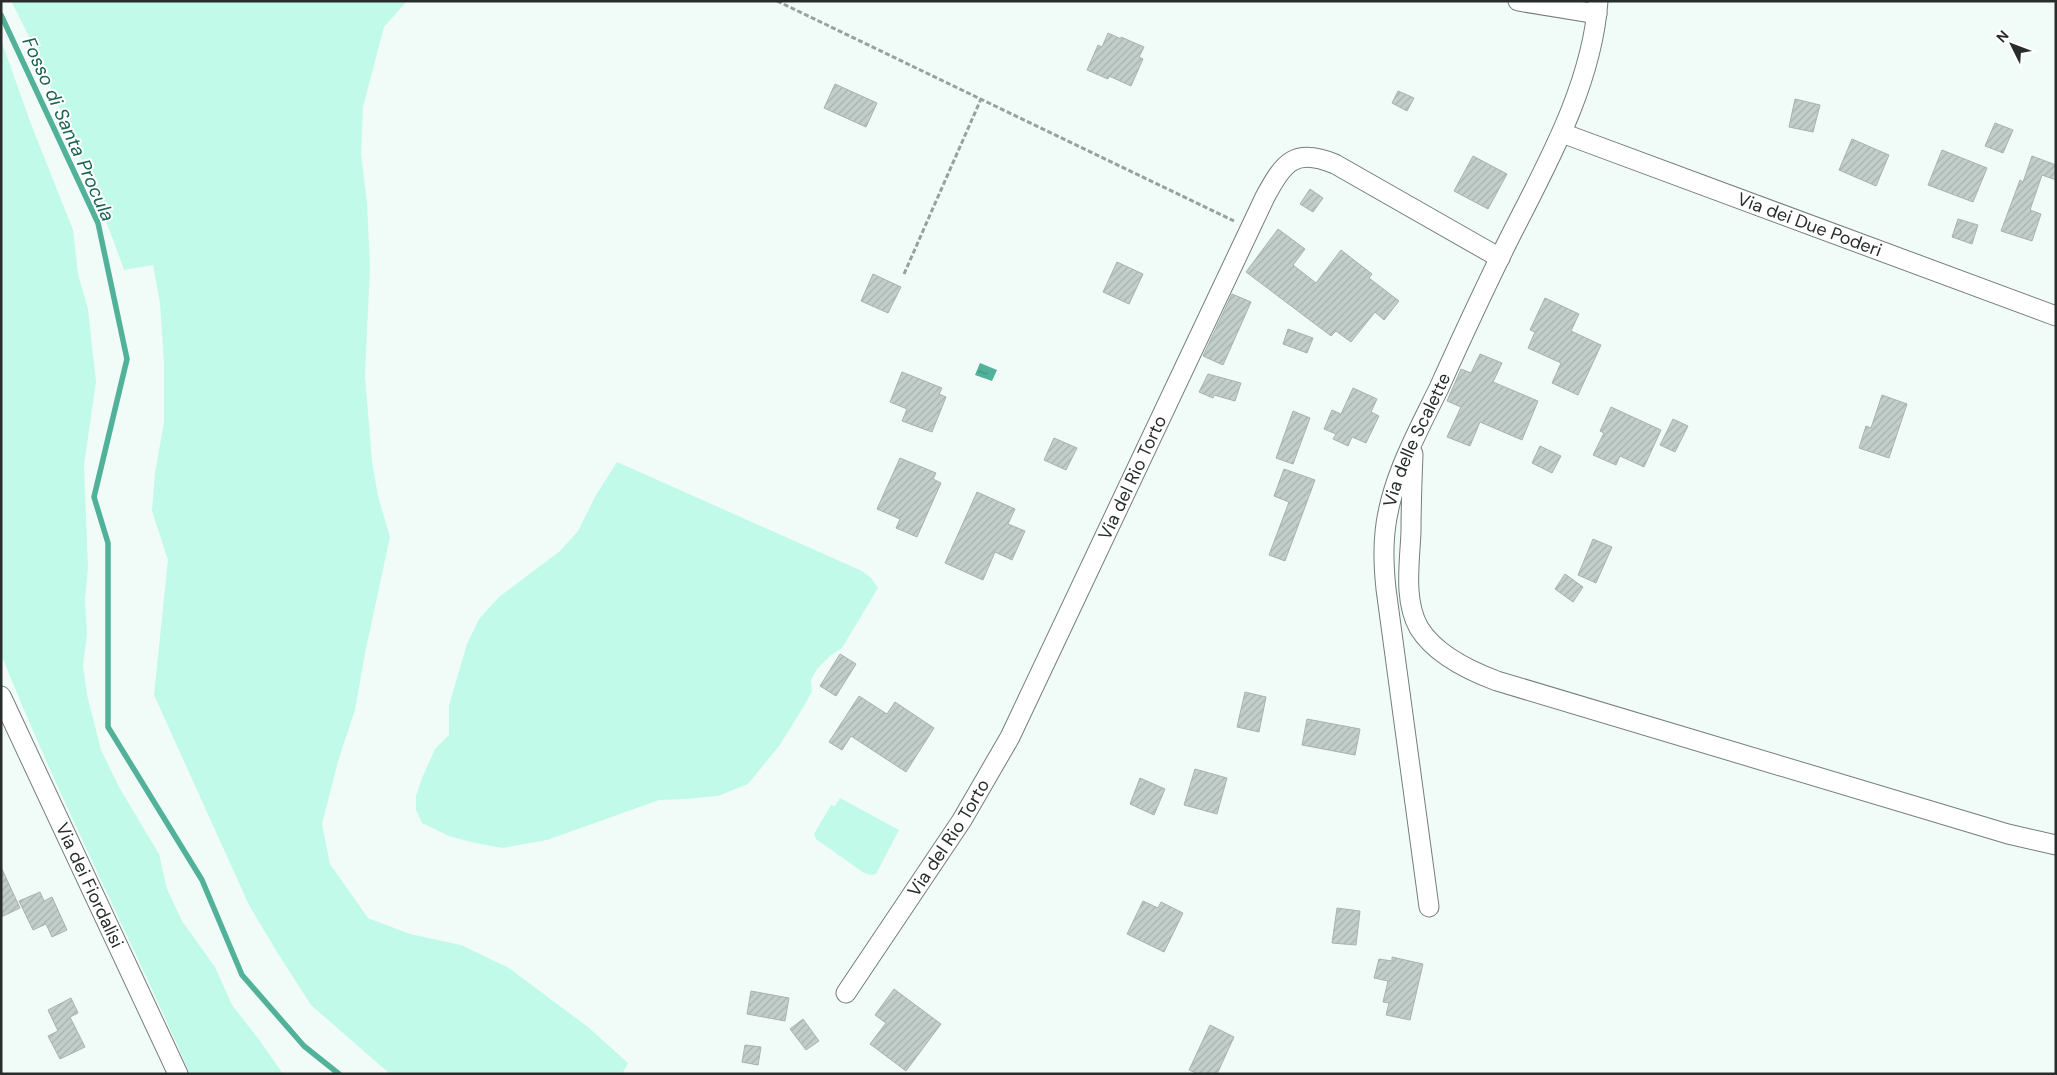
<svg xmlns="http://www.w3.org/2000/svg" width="2057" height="1075" viewBox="0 0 2057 1075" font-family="'DM Sans',sans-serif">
	<defs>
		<pattern id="water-ripples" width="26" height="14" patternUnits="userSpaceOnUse" patternTransform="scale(1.25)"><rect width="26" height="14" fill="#51b299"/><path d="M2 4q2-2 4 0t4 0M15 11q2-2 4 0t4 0" fill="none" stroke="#43917d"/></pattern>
		<pattern id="building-hatch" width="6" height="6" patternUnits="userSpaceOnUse" patternTransform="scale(1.25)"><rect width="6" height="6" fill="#c2ceca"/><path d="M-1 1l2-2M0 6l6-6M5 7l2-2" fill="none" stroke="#a7b1ae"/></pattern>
	</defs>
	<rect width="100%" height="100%" fill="#f1fcf8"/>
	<!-- green -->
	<g fill="#c1fae8">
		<path d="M 11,1 L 407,1 L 384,27 L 363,107 L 361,154 L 367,202 L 370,267 L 365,376 L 372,462 L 378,496 L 390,537 L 365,653 L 355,710 L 339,758 L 322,824 L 330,864 L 368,918 L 410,934 L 461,945 L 509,968 L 588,1027 L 628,1063 L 622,1074 L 390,1074 L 311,1005 L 277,952 L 249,905 L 154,695 L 168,560 L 152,511 L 155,473 L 164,422 L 164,364 L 160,303 L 153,265 L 124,270 C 104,213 81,158 57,102 C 43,68 29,34 11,1 Z"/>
		<path d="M 1,40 L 31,124 L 73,230 L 78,274 L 88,309 L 96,382 L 84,465 L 88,568 L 85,600 L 87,635 L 83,665 L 87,695 L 101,750 L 119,787 L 159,854 L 167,889 L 182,921 L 215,967 L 232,1005 L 260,1041 L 283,1074 L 190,1074 C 129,934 58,797 1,654 Z"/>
		<path d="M 617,462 L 862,571 L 871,578 L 878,588 L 842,648 L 830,656 L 817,669 L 811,680 L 812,691 L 804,706 L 779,746 L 748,784 L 718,796 L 685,799 L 659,800 L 547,840 L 503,848 L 475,843 L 449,836 L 422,823 L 416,810 L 416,796 L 422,778 L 435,749 L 449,735 L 449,705 L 467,644 L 479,619 L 499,597 L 560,551 L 578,531 L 596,495 Z"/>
		<path d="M 840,798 L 899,830 L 876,874 L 870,875 L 864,873 L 816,839 L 814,834 L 831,805 L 835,806 Z"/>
	</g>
	<!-- water -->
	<path fill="url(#water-ripples)" d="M 980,363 L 997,370 L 992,381 L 975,375 Z"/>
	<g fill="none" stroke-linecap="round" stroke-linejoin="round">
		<!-- stream -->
		<path stroke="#51b299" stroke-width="5.5" d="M 1,15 L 98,223 L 127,359 L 94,497 L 108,543 L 108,727 L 202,880 L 242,975 L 304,1046 L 339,1074"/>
	</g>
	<!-- building -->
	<g fill="url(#building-hatch)" stroke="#a8b3af">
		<path d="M 1108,33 L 1121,39 L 1121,37 L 1144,47 L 1139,57 L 1143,59 L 1131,86 L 1109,76 L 1108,79 L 1087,70 L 1098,45 L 1102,47 Z"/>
		<path d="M 835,84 L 877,103 L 866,127 L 824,108 Z"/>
		<path d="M 1398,91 L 1414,98 L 1407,111 L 1392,103 Z"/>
		<path d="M 1795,99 L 1820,105 L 1813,132 L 1789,127 Z"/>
		<path d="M 1995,123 L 2013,130 L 2003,153 L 1985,146 Z"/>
		<path d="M 1852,139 L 1889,155 L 1876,186 L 1839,170 Z"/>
		<path d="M 1942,150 L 1987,168 L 1973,202 L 1928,185 Z"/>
		<path d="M 1473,156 L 1507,174 L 1488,209 L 1454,191 Z"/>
		<path d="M 2032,156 L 2056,165 L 2056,180 L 2042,175 L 2030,210 L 2041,214 L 2032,241 L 2001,231 L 2020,180 L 2023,182 Z"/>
		<path d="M 1310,189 L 1323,198 L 1313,212 L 1300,204 Z"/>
		<path d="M 1958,219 L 1978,225 L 1972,244 L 1952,237 Z"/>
		<path d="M 1278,229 L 1305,249 L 1293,265 L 1316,283 L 1341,250 L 1372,274 L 1369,278 L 1399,301 L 1384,320 L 1375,312 L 1351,342 L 1336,331 L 1331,336 L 1246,272 Z"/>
		<path d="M 1117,262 L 1143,274 L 1129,304 L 1103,292 Z"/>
		<path d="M 873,274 L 901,287 L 888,313 L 861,301 Z"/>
		<path d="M 1232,294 L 1251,302 L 1223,365 L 1203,356 Z"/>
		<path d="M 1545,298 L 1579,314 L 1571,331 L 1601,345 L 1578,395 L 1552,383 L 1561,363 L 1528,348 L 1535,332 L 1530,330 Z"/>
		<path d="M 1288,329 L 1313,338 L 1307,353 L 1283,344 Z"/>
		<path d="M 1480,354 L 1502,363 L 1493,382 L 1538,401 L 1522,440 L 1480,422 L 1470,446 L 1447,437 L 1461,407 L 1447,401 L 1461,369 L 1471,373 Z"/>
		<path d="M 902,372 L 942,388 L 939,394 L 946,397 L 932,432 L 902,421 L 907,409 L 890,402 Z"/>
		<path d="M 1208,374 L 1241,383 L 1235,401 L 1214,395 L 1213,398 L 1199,392 Z"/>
		<path d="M 1353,388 L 1377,399 L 1371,412 L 1379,416 L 1366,443 L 1352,437 L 1348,446 L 1333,439 L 1336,434 L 1324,429 L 1332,410 L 1341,414 Z"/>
		<path d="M 1882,395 L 1907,404 L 1889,458 L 1859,448 L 1866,426 L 1871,428 Z"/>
		<path d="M 1611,407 L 1661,430 L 1644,467 L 1620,456 L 1616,465 L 1593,455 L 1604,433 L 1600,431 Z"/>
		<path d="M 1293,411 L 1310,418 L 1293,464 L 1276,458 Z"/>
		<path d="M 1673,419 L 1688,426 L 1675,452 L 1660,445 Z"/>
		<path d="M 1054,438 L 1077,448 L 1066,470 L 1044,460 Z"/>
		<path d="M 1540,446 L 1561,456 L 1552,473 L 1532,463 Z"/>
		<path d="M 900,458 L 936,473 L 933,479 L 941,483 L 917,537 L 896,528 L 900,519 L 877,509 Z"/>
		<path d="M 1284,469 L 1315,480 L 1285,561 L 1269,555 L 1289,502 L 1274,496 Z"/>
		<path d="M 977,492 L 1015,509 L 1008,524 L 1025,531 L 1012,560 L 995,552 L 983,580 L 945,563 Z"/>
		<path d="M 1593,539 L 1612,547 L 1596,583 L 1578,575 Z"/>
		<path d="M 1565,574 L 1583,587 L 1573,602 L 1555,589 Z"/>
		<path d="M 840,654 L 856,664 L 836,696 L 820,686 Z"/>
		<path d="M 1245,692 L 1266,697 L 1259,732 L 1237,727 Z"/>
		<path d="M 859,696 L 887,714 L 895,702 L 934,728 L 906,772 L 851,736 L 842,750 L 829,742 Z"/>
		<path d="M 1307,719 L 1360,729 L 1355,755 L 1302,745 Z"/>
		<path d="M 1195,769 L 1227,778 L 1217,814 L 1184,805 Z"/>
		<path d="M 1140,778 L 1165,789 L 1154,815 L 1130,804 Z"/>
		<path d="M 1,867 L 20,908 L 1,917 Z"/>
		<path d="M 40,892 L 44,901 L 52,897 L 67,930 L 52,937 L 46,924 L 33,930 L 19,901 Z"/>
		<path d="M 1143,901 L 1158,908 L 1161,902 L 1183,913 L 1164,952 L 1127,934 Z"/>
		<path d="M 1337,908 L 1360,911 L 1356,945 L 1332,943 Z"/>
		<path d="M 1392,957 L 1423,964 L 1410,1020 L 1386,1015 L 1389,1003 L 1383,1002 L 1388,981 L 1374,978 L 1379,959 L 1392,961 Z"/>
		<path d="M 894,989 L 941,1024 L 906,1071 L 870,1044 L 886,1023 L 875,1015 Z"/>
		<path d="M 751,991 L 789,998 L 785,1021 L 747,1014 Z"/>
		<path d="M 71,998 L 78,1013 L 70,1017 L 85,1047 L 60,1059 L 48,1036 L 58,1031 L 48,1010 Z"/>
		<path d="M 803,1019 L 819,1041 L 806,1050 L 790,1029 Z"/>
		<path d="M 1210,1025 L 1234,1037 L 1217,1074 L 1198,1074 L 1189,1070 Z"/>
		<path d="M 745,1045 L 761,1047 L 758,1065 L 742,1062 Z"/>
	</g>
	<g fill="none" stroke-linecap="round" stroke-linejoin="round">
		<!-- minor casing -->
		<g stroke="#747e7b" stroke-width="21">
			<g id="minor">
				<path d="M 1518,1 L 1597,14"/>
				<path id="s1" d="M 1562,133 L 2056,316"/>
				<path d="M 1413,454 C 1412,480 1411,505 1411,531 C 1410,561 1403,600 1419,628 C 1435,654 1470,671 1497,681 L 2008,834 L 2056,845"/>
				<path id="s2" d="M 1,696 L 178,1074"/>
				<path id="s3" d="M 1429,907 L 1386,589 C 1384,570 1383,551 1385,532 C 1390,481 1417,433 1439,388 C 1462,337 1485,287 1510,237 C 1547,164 1592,85 1598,1"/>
				<path id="s4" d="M 846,993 L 962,820 L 1010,737 L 1265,197 C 1284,162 1295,147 1335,164 L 1500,258"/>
			</g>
		</g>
		<!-- path -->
		<g stroke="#99a19e" stroke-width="3" stroke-dasharray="5 2.5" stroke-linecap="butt">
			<path d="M 777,1 L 1234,221"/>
			<path d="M 904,274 L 981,99"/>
		</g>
		<!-- minor -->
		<use href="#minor" stroke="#fff" stroke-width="19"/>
	</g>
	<g text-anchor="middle" stroke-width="4" stroke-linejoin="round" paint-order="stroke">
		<!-- street labels -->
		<g font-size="18" fill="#282c2b" stroke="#fff">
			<text dy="6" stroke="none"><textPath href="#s1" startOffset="264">Via dei Due Poderi</textPath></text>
			<text dy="6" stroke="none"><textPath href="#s3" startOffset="476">Via delle Scalette</textPath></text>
			<text dy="6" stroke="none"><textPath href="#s4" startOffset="591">Via del Rio Torto</textPath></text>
			<text dy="6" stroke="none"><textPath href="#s4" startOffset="186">Via del Rio Torto</textPath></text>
			<text dy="6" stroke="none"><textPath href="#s2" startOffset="209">Via dei Fiordalisi</textPath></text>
		</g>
		<!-- water labels -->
		<g font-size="19" font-style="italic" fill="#186453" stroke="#fff">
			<text transform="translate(69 129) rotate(66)" y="7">Fosso di Santa Procula</text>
		</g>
	</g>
	<!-- border -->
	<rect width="2057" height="1075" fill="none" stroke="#282c2b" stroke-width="5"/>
	<!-- north arrow -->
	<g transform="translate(2012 45) rotate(312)" stroke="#ffffff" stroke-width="4" paint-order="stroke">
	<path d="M0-4L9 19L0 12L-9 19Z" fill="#282c2b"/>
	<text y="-8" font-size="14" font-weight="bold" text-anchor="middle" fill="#282c2b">N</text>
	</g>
</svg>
